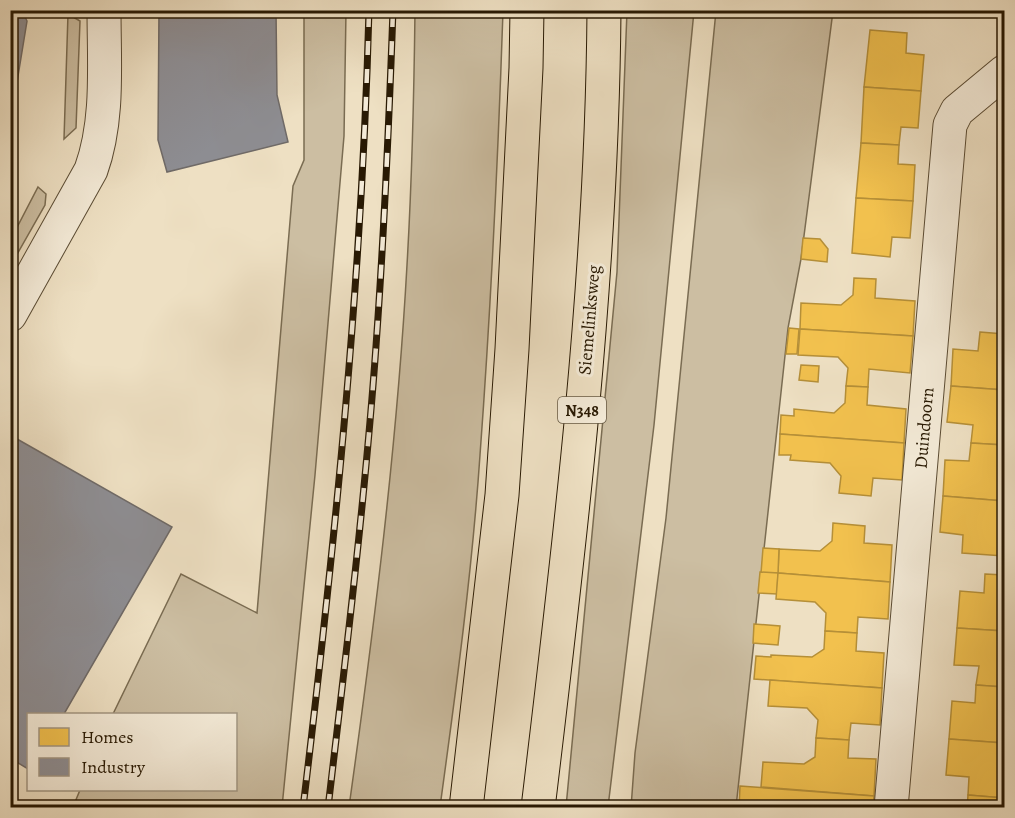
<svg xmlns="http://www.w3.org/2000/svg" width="1015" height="818" viewBox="0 0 1015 818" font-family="Alegreya,serif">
	<rect width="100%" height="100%" fill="#eee0c3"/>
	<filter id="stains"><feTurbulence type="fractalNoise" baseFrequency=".00333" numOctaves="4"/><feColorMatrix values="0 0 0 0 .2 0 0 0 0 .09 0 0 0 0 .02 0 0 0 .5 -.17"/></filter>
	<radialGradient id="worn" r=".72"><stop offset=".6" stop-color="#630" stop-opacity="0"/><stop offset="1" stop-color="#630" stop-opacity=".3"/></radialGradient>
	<!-- green -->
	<g fill="#ccbea2" stroke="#7a6c52" stroke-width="1.5">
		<path d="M 304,11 L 346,11 L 344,136 L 315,475 L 282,807 L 73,807 L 80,790 L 236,790 L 236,714 L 113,714 L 181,574 L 257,613 L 293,186 L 304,160 Z"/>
		<path d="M 415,11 L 503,11 C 498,159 491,307 480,455 C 472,573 456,690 440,807 L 349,807 C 374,628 397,446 407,265 C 412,180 414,95 415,11 Z"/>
		<path d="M 627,11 L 694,11 L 654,425 L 608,807 L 566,807 L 617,272 Z"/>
		<path d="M 716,11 L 833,11 L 801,259 L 788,328 L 736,807 L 631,808 L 635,753 L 666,518 Z"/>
		<path d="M 68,14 L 80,21 L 76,128 L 64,139 Z"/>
		<path d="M 38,187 L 46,194 L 45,205 L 11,265 L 11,239 Z"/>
	</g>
	<!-- homes -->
	<g fill="#f2c14e" stroke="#b58f38" stroke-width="1.5">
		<path d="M 870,30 L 907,33 L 906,53 L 924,55 L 921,91 L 864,87 Z"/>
		<path d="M 864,87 L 921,91 L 918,128 L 901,127 L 899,145 L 861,143 Z"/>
		<path d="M 861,143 L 899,145 L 898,164 L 915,165 L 913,201 L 856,198 Z"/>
		<path d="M 856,198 L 913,201 L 910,238 L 892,237 L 890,257 L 852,253 Z"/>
		<path d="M 803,238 L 820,239 L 828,249 L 827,262 L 801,259 Z"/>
		<path d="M 854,278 L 876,279 L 875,298 L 915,301 L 913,336 L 800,329 L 801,303 L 841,305 L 853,295 Z"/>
		<path d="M 789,328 L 799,329 L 797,354 L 786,354 Z"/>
		<path d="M 800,329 L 913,336 L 910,373 L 869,369 L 868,387 L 846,386 L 848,368 L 838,357 L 798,355 Z"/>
		<path d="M 980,332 L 1004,334 L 1004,390 L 951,386 L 953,349 L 978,351 Z"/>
		<path d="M 801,365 L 819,366 L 818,382 L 799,380 Z"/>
		<path d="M 846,386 L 868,387 L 867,405 L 906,409 L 904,443 L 780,434 L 781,415 L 794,416 L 794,409 L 834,413 L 845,403 Z"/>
		<path d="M 951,386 L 1004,390 L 1004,445 L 971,443 L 973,425 L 947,422 Z"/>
		<path d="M 780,434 L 904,443 L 902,480 L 873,478 L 871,496 L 839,493 L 841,476 L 830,463 L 790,460 L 791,455 L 779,455 Z"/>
		<path d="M 971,443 L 1004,445 L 1004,501 L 943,496 L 945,460 L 969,461 Z"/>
		<path d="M 943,496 L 1004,501 L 1004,556 L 962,553 L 963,535 L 940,532 Z"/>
		<path d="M 833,523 L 865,526 L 864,543 L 892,545 L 890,582 L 778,573 L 779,549 L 820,551 L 832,541 Z"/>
		<path d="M 763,548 L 779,549 L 778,573 L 761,573 Z"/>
		<path d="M 760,572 L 778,573 L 777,594 L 758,593 Z"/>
		<path d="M 778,573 L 890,582 L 888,619 L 858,617 L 857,633 L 825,631 L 826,613 L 815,602 L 776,599 Z"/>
		<path d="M 985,574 L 1004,575 L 1004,631 L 957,628 L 960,591 L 984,593 Z"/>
		<path d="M 754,624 L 780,626 L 778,645 L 753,643 Z"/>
		<path d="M 957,628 L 1004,631 L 1004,687 L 976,685 L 979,666 L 954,665 Z"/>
		<path d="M 825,631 L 857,633 L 856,651 L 884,653 L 882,688 L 754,679 L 756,656 L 771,657 L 771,655 L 812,657 L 824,649 Z"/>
		<path d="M 770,680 L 882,688 L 880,725 L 851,723 L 849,740 L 816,738 L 818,720 L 807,708 L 768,706 Z"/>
		<path d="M 976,685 L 1004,687 L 1004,743 L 949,739 L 952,701 L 975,703 Z"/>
		<path d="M 816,738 L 849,740 L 848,758 L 876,759 L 874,796 L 761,787 L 763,762 L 804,764 L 815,757 Z"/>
		<path d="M 949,739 L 1004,743 L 1004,798 L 968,795 L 969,777 L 946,775 Z"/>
		<path d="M 740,786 L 874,796 L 873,808 L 739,808 Z"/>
		<path d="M 968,795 L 1004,798 L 1004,808 L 967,808 Z"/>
	</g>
	<!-- industry -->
	<g fill="#8d8d92" stroke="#6f6a67" stroke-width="1.5">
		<path d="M 10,10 L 22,10 L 27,21 L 10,125 Z"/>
		<path d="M 159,10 L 276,10 L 277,95 L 288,142 L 167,172 L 158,140 Z"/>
		<path d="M 10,435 L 172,527 L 64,714 L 28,714 L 28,769 L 10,758 Z"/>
	</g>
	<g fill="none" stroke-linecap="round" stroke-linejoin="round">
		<!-- minor casing -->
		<g stroke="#5a4b33" stroke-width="35">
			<g id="minor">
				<path d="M 10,315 L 91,170 C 109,120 104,64 104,10"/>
				<path d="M 891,808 L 950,125 L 957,111 L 1004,72"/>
			</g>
		</g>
		<!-- primary casing -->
		<g stroke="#281903" stroke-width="35">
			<g id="primary">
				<path d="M 466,808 L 502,495 L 512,349 L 526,68 L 527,10"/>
				<path d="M 538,808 C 570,543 602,277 604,10"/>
			</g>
		</g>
		<!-- minor -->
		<use href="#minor" stroke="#f4ebd8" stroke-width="33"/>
		<!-- primary -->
		<use href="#primary" stroke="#eee0c3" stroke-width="33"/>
		<!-- rail casing -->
		<g stroke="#281903" stroke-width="7">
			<g id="rail">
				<path d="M 303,808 C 335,543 362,277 369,10"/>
				<path d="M 328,808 C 346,654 365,500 376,346 C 384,235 389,123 393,10"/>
			</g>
		</g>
		<!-- rail -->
		<use href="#rail" stroke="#f4ebd8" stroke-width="4.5" stroke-dasharray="14" stroke-linecap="butt"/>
	</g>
	<g text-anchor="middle" stroke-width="6" stroke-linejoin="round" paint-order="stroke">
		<!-- shield labels -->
		<rect fill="#f4ebd8" stroke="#655843" stroke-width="1.5" x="558" y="397" width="48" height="26" rx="4.5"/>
		<g font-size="16" font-weight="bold" fill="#281903">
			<text x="582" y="416">N348</text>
		</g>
		<!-- street labels -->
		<g font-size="18" fill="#281903" stroke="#f4ebd8">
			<text transform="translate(589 320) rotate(-85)" y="6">Siemelinksweg</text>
			<text transform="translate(924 428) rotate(-85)" y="6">Duindoorn</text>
		</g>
	</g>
	<!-- margin -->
	<rect width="1015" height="818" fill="none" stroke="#eee0c3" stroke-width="36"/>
	<rect x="12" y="12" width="991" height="794" fill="none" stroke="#281903" stroke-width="3"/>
	<rect x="18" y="18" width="979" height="782" fill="none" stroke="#281903" stroke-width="1.5"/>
	<!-- legend -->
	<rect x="27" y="713" width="210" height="78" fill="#f4ebd8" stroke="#a29783" stroke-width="1.5"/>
	<rect x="39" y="728" width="30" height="18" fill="#f2c14e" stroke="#a29783" stroke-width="1.5"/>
	<text x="81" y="743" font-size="18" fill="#281903">Homes</text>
	<rect x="39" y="758" width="30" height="18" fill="#8d8d92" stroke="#a29783" stroke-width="1.5"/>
	<text x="81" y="773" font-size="18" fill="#281903">Industry</text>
	<rect width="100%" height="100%" filter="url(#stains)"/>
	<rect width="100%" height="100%" fill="url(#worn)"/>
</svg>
